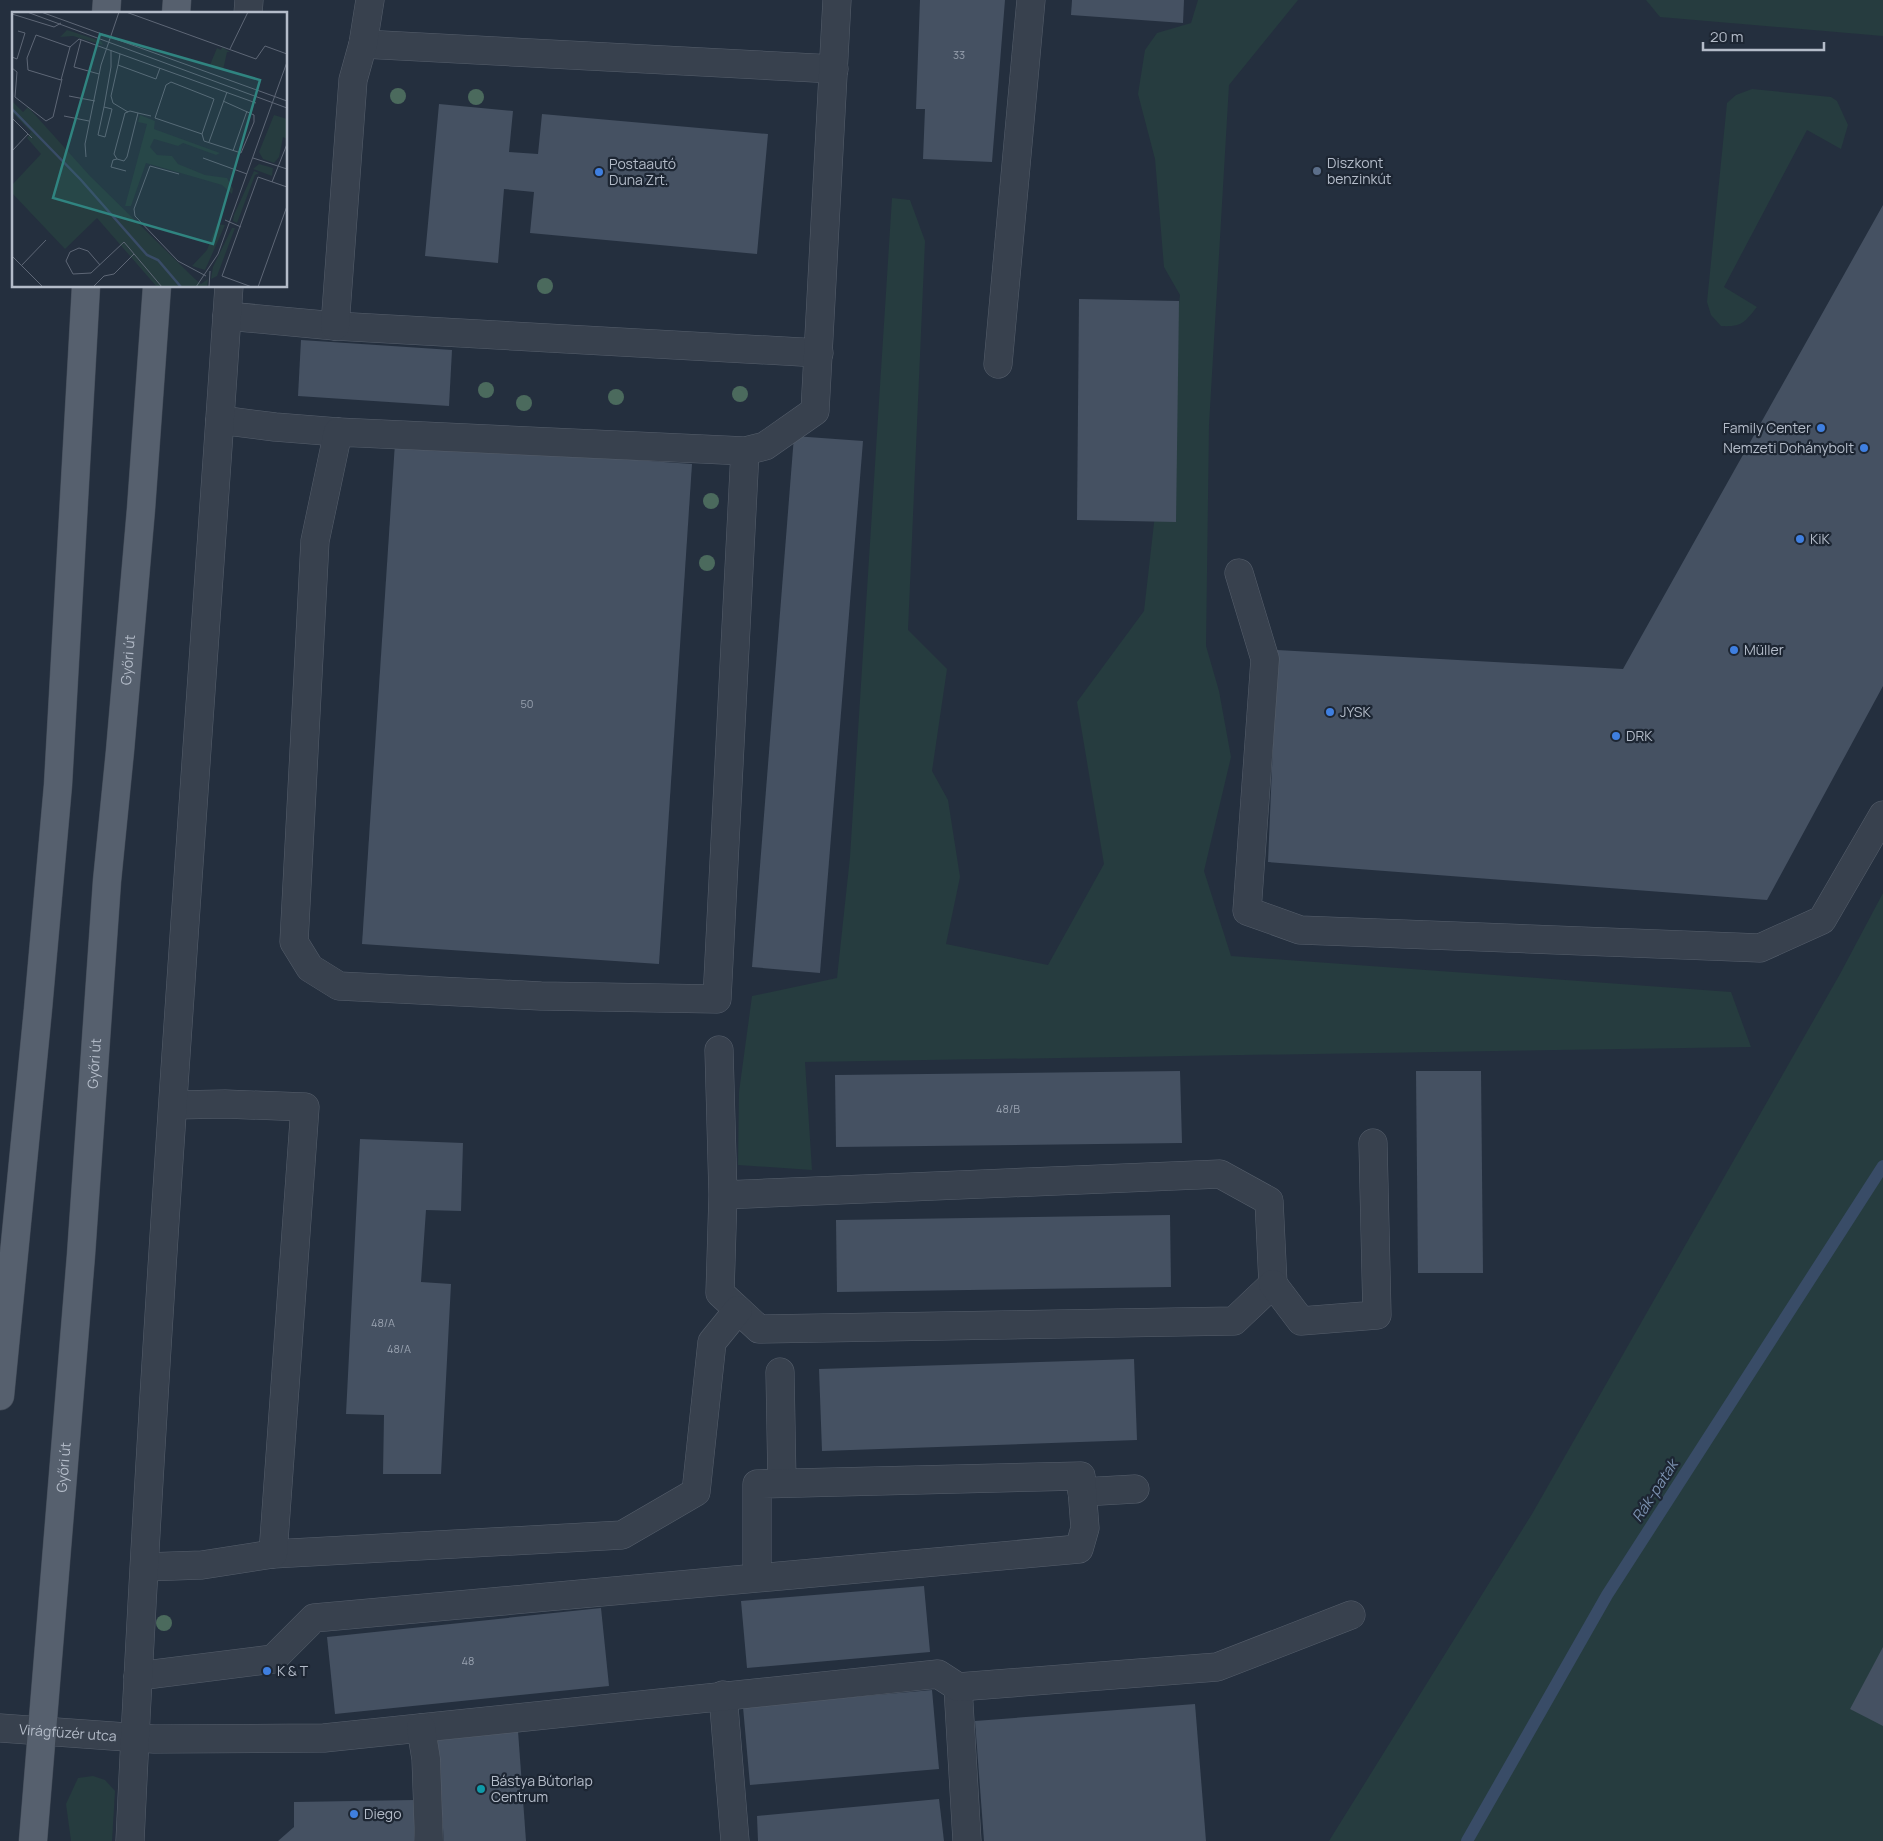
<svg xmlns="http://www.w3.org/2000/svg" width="1883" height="1841" viewBox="0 0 1883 1841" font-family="Manrope,sans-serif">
	<rect width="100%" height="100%" fill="#242f3e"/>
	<!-- green -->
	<g fill="#263c3f">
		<path d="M 1198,0 L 1298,0 L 1229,85 L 1209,425 L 1206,646 L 1219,691 L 1231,757 L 1204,871 L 1231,956 L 1731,992 L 1751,1047 L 805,1062 L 812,1170 L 738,1165 L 739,1092 L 752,996 L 837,978 L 850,857 L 892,198 L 910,200 L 925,241 L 908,630 L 947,669 L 932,771 L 948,800 L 960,877 L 946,944 L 1048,965 L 1104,864 L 1077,702 L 1144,611 L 1180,295 L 1164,267 L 1155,159 L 1138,94 L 1145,50 L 1157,33 L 1191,23 Z"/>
		<path d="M 1646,0 L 1883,0 L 1883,36 L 1660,17 Z"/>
		<path d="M 1752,89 L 1831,97 L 1837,101 L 1848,125 L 1841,149 L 1807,130 L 1724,287 L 1757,307 C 1744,323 1742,327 1721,326 L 1711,315 L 1707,302 L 1727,103 L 1736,95 Z"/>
		<path d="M 1883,893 L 1883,1841 L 1329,1841 L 1532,1514 L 1840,974 Z"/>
		<path d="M 93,1776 L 105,1780 L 115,1791 L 112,1841 L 71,1841 L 66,1804 L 78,1778 Z"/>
	</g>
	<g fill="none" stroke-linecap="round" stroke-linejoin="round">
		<!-- stream -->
		<path stroke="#394c67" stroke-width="12" d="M 1467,1841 L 1607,1595 L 1883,1166"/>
	</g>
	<!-- building -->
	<g fill="#455162">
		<path d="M 920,0 L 1005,0 L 992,162 L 923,159 L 925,109 L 916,109 Z"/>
		<path d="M 1072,0 L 1184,0 L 1183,23 L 1071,15 Z"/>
		<path d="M 439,104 L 513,111 L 509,152 L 538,154 L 542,114 L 768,134 L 757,254 L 530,233 L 534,192 L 504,189 L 498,263 L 425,256 Z"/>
		<path d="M 1883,205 L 1883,686 L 1767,900 L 1268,862 L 1277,650 L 1623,669 Z"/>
		<path d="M 1079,299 L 1179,301 L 1176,522 L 1077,520 Z"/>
		<path d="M 301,340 L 452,350 L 449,406 L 298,396 Z"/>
		<path d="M 794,436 L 863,441 L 820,973 L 752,967 Z"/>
		<path d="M 395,443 L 692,464 L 659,964 L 362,944 Z"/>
		<path d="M 1180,1071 L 1182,1143 L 836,1147 L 835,1075 Z"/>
		<path d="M 1416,1071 L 1481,1071 L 1483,1273 L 1418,1273 Z"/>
		<path d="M 360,1139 L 463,1143 L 461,1211 L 426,1210 L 421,1282 L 451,1284 L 441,1474 L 383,1474 L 384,1415 L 346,1414 Z"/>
		<path d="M 1170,1215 L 1171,1287 L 837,1292 L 836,1220 Z"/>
		<path d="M 1134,1359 L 1137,1440 L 822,1451 L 819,1369 Z"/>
		<path d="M 924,1586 L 930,1652 L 747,1668 L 741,1601 Z"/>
		<path d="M 601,1608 L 609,1686 L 335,1714 L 327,1637 Z"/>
		<path d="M 1883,1647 L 1883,1726 L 1850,1709 Z"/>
		<path d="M 932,1690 L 939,1769 L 750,1785 L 743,1707 Z"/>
		<path d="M 1195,1704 L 1206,1841 L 984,1841 L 975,1721 Z"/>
		<path d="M 518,1731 L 526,1841 L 444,1841 L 436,1737 Z"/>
		<path d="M 939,1799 L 944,1841 L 758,1841 L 757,1816 Z"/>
		<path d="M 414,1800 L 414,1841 L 278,1841 L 294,1827 L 294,1802 Z"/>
	</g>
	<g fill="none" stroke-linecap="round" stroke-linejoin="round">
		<!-- minor casing -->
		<g stroke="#565f6c" stroke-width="29">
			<g id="minor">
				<path d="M 248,14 L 249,0"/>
				<path d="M 363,44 L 834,69"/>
				<path d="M 227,316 L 335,326 L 819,353"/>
				<path d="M 335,326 L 353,80 L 363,44 L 370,0"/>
				<path d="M 998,364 L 1031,0"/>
				<path d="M 220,420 L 275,427 L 338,432"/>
				<path d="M 745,451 L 717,999 L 541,996 L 339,986 L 310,968 L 294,942 L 315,541 L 338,432 L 745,451 L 765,446 L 815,411 L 837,0"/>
				<path d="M 1239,573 L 1265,659 L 1247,911 L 1300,930 L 1760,948 L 1822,920 L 1883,815"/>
				<path d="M 719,1050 L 723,1195 L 1220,1174 L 1269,1201 L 1273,1284 L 1234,1321 L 759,1329 L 720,1293 L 723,1195"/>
				<path d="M 1273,1284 L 1301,1321 L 1377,1315 L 1373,1143"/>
				<path d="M 780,1372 L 782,1483"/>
				<path d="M 1082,1492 L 1135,1489"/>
				<path d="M 273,1554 L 622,1535 L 696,1492 L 712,1342 L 738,1310"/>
				<path d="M 145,1567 L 202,1565 L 273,1554 L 305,1107 L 225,1104 L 174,1105"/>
				<path d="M 138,1676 L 273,1659 L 314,1618 L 1079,1549 L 1085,1528 L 1081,1476 L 757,1484 L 757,1578"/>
				<path d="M 958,1687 L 967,1841"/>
				<path d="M 723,1695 L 735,1841"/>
				<path id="s1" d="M 0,1728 L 154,1739 L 324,1738 L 938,1674 L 958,1687 L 1217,1667 L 1351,1615"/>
				<path d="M 421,1728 L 426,1759 L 429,1841"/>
				<path d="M 130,1841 C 154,1322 194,804 229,286"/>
			</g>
		</g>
		<!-- major casing -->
		<g stroke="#414a57" stroke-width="29">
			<g id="major">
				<path d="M 106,14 L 107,0"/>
				<path d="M 176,14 L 177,0"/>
				<path d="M 0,1396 L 38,1009 L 58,785 L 86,286"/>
				<path id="s2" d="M 33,1841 L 81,1255 L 107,881 L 120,751 L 141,509 L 157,286"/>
			</g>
		</g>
		<!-- minor -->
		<use href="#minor" stroke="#38414e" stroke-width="28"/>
		<!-- major -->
		<use href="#major" stroke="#56606e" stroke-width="28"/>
	</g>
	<!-- trees -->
	<g fill="#4b6a5d">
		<circle cx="398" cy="96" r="8"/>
		<circle cx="476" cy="97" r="8"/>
		<circle cx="545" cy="286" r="8"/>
		<circle cx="486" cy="390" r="8"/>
		<circle cx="740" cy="394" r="8"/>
		<circle cx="616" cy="397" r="8"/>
		<circle cx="524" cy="403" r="8"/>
		<circle cx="711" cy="501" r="8"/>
		<circle cx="707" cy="563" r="8"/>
		<circle cx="164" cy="1623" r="8"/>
	</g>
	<!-- markers -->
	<circle fill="#5c6f8a" stroke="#1d2633" stroke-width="2" cx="1317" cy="171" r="5"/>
	<g fill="#3f7fe0" stroke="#1d2633" stroke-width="2">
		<circle cx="599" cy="172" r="5"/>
		<circle cx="1821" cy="428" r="5"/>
		<circle cx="1864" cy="448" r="5"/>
		<circle cx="1800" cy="539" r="5"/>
		<circle cx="1734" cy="650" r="5"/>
		<circle cx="1330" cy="712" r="5"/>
		<circle cx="1616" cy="736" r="5"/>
		<circle cx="267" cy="1671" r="5"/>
		<circle cx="354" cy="1814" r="5"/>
	</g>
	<circle fill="#0f9aa8" stroke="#1d2633" stroke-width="2" cx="481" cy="1789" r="5"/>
	<g text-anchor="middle" stroke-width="4.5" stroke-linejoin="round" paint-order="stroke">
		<!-- number labels -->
		<g font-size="11" fill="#98a1af">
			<text x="959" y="59">33</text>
			<text x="527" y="708">50</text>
			<text x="1008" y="1113">48/B</text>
			<text x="383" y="1327">48/A</text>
			<text x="399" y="1353">48/A</text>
			<text x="468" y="1665">48</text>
		</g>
		<!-- poi labels -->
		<g font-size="14" fill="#b4bcc9" stroke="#1d2633" text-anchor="start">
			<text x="1327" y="168">Diszkont<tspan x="1327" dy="16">benzinkút</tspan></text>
			<text x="609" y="169">Postaautó<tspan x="609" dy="16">Duna Zrt.</tspan></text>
			<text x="1811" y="433" text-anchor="end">Family Center</text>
			<text x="1854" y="453" text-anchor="end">Nemzeti Dohánybolt</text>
			<text x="1810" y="544">KiK</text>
			<text x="1744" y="655">Müller</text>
			<text x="1340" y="717">JYSK</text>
			<text x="1626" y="741">DRK</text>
			<text x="277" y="1676">K &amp; T</text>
			<text x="491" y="1786">Bástya Bútorlap<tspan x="491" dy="16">Centrum</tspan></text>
			<text x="364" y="1819">Diego</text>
		</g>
		<!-- street labels -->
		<g font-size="14" fill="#b4bcc9" stroke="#1d2633">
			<text dy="5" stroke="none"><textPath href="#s2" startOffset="1185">Győri út</textPath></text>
			<text dy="5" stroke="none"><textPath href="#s2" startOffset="780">Győri út</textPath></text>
			<text dy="5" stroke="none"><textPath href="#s2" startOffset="375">Győri út</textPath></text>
			<text dy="5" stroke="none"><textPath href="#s1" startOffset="68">Virágfüzér utca</textPath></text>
		</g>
		<!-- water labels -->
		<g font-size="15" font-style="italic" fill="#7c92b1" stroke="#1d2633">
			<text transform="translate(1655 1491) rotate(-57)" y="5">Rák-patak</text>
		</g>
	</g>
	<!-- overview -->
	<g transform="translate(12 12)">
		<rect width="275" height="275" fill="#242f3e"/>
		<path d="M 55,18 L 89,29 L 91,33 L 61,24 L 48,25 ZM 210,35 L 218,40 L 215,40 L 211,58 L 198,53 L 205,36 L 209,38 ZM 0,89 L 11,100 L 16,95 L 78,164 L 183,267 L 189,272 L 196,267 L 195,275 L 145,275 L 85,206 L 53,237 L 0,181 L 0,173 L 29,142 L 15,126 L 19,120 L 0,100 ZM 128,103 L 143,109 L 142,117 L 208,141 L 204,143 L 171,131 L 166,134 L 142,127 L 138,135 L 145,143 L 160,144 L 166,152 L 193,163 L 215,166 L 221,177 L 220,182 L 210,173 L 134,151 L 119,194 L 113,194 L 135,112 L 126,110 ZM 262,103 L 275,107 L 275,127 L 271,125 L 267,145 L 262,151 L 251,147 L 247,140 ZM 247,152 L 261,156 L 260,164 L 241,157 ZM 242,159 L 247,161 L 243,163 L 225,211 L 221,209 L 222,203 ZM 205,212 L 213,213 L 193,258 L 180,254 L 195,238 ZM 220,216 L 223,216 L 205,264 L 199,267 L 201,255 Z" fill="#263c3f"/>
		<path fill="none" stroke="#394c67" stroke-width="2.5" d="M 0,97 L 69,168 L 135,243 L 146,248 L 169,275"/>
		<path fill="none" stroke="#5e6776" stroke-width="1" d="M 15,0 L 275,96M 29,0 L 275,89M 114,0 L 244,47 L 253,34 L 275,42M 0,2 L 42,15 L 49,11M 24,23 L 58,35 L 49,68 L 16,58 L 15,46 ZM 69,28 L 62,55 L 87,62M 58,35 L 67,27 L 244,91M 218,37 L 236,0M 108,42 L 106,53 L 144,67 L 148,56M 0,45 L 5,47 L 13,21 L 6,19M 106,53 L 99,84 L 101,91 L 116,100M 0,56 L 5,60 L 3,85 L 34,109 L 41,105 L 50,67M 57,84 L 83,89M 92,95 L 100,97 L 93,125 L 86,123 L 92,95 L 99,55 L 99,38M 126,101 L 118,99 L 113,101 L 102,142 L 105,147 L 112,149 L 115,145 L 126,101 L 139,104M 52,104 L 77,109M 0,106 L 20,126M 190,122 L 143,106 L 154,73 L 159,70 L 202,87 L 190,122 L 192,129 L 229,141 L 242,110 L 242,103 L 211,89M 197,130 L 215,80M 0,139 L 16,122M 221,139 L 235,99M 74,145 L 73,132 L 89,53 L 107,0M 191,146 L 235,162M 241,146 L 275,157M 105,147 L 101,148 L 99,155 L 114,159M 167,162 L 138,154 L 122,197 L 123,204 L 166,249 L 194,264M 260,170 L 275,132M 213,208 L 229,215M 0,244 L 31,275M 88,253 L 76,239 L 67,236 L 58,240 L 54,249 L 61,262 L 79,261 L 112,230 L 150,275M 9,254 L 34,228M 81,275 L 92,264 L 102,262 L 122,242M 184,275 L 206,242 L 275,50M 197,275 L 198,259M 240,275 L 210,264 L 246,165 L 275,175M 246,275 L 275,194"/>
		<path fill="#308480" fill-opacity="0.15" stroke="#308480" stroke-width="2.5" d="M 88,22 L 248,68 L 201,232 L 41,186 Z"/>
		<rect width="275" height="275" fill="none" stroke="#b4bcc9" stroke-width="2.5"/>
	</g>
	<!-- scale -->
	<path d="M1703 42v8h121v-8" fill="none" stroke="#b4bcc9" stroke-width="2.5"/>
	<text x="1710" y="42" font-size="15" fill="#b4bcc9" stroke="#1d2633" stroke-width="4" paint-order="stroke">20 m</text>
</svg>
